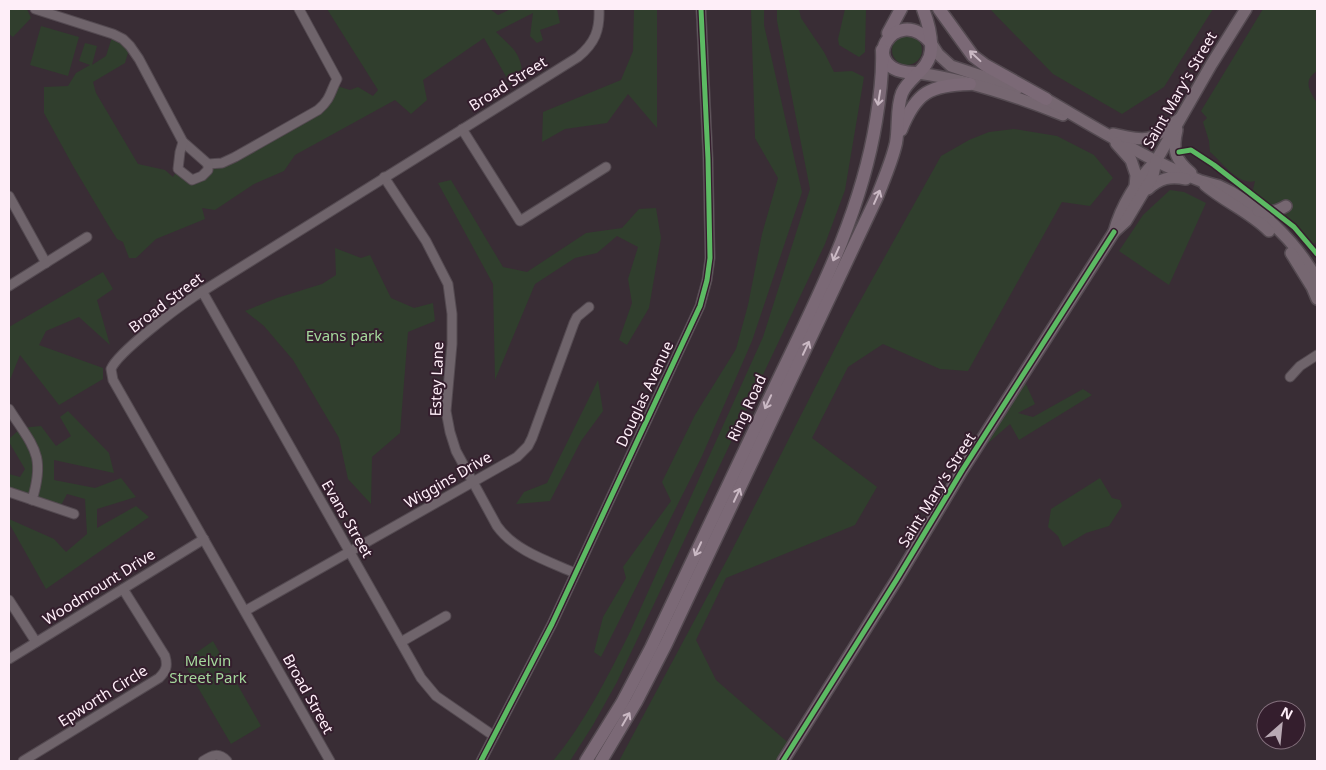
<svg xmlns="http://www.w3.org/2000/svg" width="1326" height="770" viewBox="0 0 1326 770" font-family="'Noto Sans',sans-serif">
	<rect width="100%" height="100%" fill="#392d35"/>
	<!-- green -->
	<g fill="#303e2d">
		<path d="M 9,9 L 27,9 L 31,18 L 13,37 L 9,34 Z"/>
		<path d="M 327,9 L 490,9 L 498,15 L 511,9 L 557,9 L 560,23 L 540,30 L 543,40 L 537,43 L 530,36 L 533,13 L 496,32 C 515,51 521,52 523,80 L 512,87 L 484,38 L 423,80 L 427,100 L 411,114 L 395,100 L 295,155 L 284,171 L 254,184 L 215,210 L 202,208 L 205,219 L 156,239 L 136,258 L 129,258 L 123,242 L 117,239 L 107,223 L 73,166 L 44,113 L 44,87 L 68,86 L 76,73 L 90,65 L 79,61 L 85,43 L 97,46 L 92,65 L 106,56 L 113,34 L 130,46 L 125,63 L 93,82 L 96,93 L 138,164 L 165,170 L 173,177 L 178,169 L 183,175 L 202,176 L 208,164 L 222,163 L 318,110 L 334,85 L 350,90 L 358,87 L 373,96 L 378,90 Z"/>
		<path d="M 634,9 L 657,9 L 657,128 L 628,94 L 607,123 L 565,129 L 542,142 L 543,112 L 621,80 L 633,51 Z"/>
		<path d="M 751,9 L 764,9 L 764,25 L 802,192 L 752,341 L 702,456 L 601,657 L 594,652 L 603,617 L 626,578 L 623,567 L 671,501 L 662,482 L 695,415 L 736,349 L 748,305 L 762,234 L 778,178 L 755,138 Z"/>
		<path d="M 777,9 L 799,9 L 801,18 L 824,52 L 834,72 L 852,71 L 864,77 L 845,190 L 825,244 L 617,682 L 593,725 L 570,761 L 553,761 C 585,722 607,678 629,634 L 763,337 L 810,189 L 777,21 Z"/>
		<path d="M 845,9 L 866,9 L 865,52 L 859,57 L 839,45 L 838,39 Z"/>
		<path d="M 990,9 L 1213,9 L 1164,87 L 1122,114 L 1053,74 Z"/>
		<path d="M 1263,9 L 1317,9 L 1317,71 C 1302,81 1310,91 1317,103 L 1317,242 L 1311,245 L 1299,231 L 1252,194 L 1255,181 C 1239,186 1222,162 1210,152 L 1209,141 L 1203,122 L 1207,118 L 1201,111 Z"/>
		<path d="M 41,26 L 79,37 L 68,76 L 30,65 Z"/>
		<circle cx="907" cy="50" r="15"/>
		<path d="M 1014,129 L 1057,136 L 1094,155 L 1113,178 L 1090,206 L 1062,202 L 968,371 L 940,369 L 883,344 L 848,367 L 812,438 L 877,487 L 855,525 L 726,578 L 696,640 L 716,680 L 792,746 L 783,761 L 619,761 L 729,556 L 849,321 L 941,156 L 969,140 L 989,132 Z"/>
		<path d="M 451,180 L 503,267 L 527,272 L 586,233 L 622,228 L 639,209 L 656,208 L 661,238 L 649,308 L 627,345 L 619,340 L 632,303 L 628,279 L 638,247 L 617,236 L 597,253 L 575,258 L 535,284 L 495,380 L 493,284 L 438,183 Z"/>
		<path d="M 1170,190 L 1184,192 L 1206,203 L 1169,285 L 1119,251 L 1143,215 Z"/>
		<path d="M 335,248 L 361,258 L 370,255 L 391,298 L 414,308 L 433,303 L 435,321 L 408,332 L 400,433 L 372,457 L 371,504 L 348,479 L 339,438 L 293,360 L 264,326 L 245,311 L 277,298 L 322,284 L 336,275 Z"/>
		<path d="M 103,272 L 113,289 L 97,300 L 110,345 L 79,317 L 46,331 L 39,345 L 103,368 L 103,379 L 59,405 L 20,355 L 9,382 L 9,327 Z"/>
		<path d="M 598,380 L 603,411 L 581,441 L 550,501 L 516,504 L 524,492 L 547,483 Z"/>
		<path d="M 1025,382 L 1035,404 L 1018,413 L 1033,417 L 1083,389 L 1092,395 L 1019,440 L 1010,424 L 986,445 Z"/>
		<path d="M 68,411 L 109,453 L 114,473 L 54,460 L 54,480 L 95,488 L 121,478 L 136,497 L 97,509 L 97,528 L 136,506 L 149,517 L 46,589 L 9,523 L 9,519 L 54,539 L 66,552 L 87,534 L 85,499 L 67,494 L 59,509 L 9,492 L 9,474 L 20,477 L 25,469 L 9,442 L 9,439 L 21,428 L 41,426 L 56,446 L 71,436 L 60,417 Z"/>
		<path d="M 1100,478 L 1112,498 L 1120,500 L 1122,506 L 1109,526 L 1086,533 L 1063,547 L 1058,536 L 1048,527 L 1051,509 Z"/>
		<path d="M 213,641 L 261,726 L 231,744 L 183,662 Z"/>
	</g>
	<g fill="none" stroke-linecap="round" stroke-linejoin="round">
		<!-- minor casing -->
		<g stroke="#544a51" stroke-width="11">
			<g id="minor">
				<path d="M 35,9 L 113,34 L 123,39 L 130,46 L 139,59 L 183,142 L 208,164 L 222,163 L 235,157 L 318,110 C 331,99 330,92 337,79 L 299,9"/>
				<path d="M 462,129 L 520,221 L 606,167"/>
				<path d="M 183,142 L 180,152 L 178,169 L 192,180 L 202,176 L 208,170 L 208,164"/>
				<path d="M 384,177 L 426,241 L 448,284 L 452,314 L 452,344 L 446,411 L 450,432 L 456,451 L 497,526 C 515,551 548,561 575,573"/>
				<path d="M 9,196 L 46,263"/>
				<path d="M 9,286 L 87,237"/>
				<path d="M 202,291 L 421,678 L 436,696 L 494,736"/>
				<path d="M 1290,377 L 1300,366 L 1317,355"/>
				<path d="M 9,409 C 33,447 46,454 32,500"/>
				<path d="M 9,492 L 74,514"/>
				<path d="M 9,600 L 36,642"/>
				<path d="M 245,611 L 517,457 L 528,446 L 532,438 L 574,323 L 577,317 L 589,307"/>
				<path d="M 401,642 L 446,616"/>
				<path d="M 9,659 L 204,539"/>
				<path d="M 23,761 L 159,678 C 166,671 168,666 165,656 L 123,589"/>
				<path d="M 203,761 C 212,755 219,752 227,761"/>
				<path d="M 330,761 L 113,380 L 111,369 C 118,352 177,308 195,296 L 578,57 C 595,43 600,30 599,9"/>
				<path d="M 481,761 L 552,624 L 700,306 L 707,280 L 710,258 L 708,159 L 701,9"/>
			</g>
		</g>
		<!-- major casing -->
		<g stroke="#544a51" stroke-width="14">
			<g id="major">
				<path d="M 931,43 L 938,54 L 951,66 L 1018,88"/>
				<path d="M 918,73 C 968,80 1016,96 1063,115"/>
				<path d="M 1038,96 L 1046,99 C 1082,120 1118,142 1156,161 C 1170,168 1186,175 1201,181 C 1207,183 1213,184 1219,186 C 1255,201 1299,245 1317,280"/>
				<path d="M 1177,130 C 1172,151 1175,159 1191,173"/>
				<path d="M 1113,134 C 1150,142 1149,142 1179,119"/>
				<path d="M 1116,143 L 1131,160 L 1136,175 L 1135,187"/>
				<path d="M 1205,185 C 1225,202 1250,212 1269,231"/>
				<path d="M 1148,189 C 1160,178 1170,176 1186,179"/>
				<path d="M 1258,211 C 1270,213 1276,212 1286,206"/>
				<path d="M 1114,232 C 1121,206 1137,180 1156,161 L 1211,65 L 1246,9"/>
				<path d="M 1291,253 L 1312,287 L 1317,299"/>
				<path d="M 783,761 L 897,579 L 963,469 L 1114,232 L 1126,221 L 1153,176 L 1156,161"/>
			</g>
		</g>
		<!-- highway casing -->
		<g stroke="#544a51" stroke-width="15">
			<g id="highway">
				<path d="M 939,9 L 973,56 L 985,65 L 1046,99"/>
				<path d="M 888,33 L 901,9"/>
				<path d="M 918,73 C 851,74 895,0 931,43"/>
				<path d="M 901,130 C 916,92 930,85 970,84"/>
				<path d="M 586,761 L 622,703 L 651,648 C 691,563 731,479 771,395 C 813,306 860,220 876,121 C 880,97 883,74 882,50"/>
				<path d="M 601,761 L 636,702 L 666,644 L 877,197 C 884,179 892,161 896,143 C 899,127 896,108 902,93 C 909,77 930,69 931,50 C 932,35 928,22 923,9"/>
			</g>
		</g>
		<!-- minor -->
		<use href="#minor" stroke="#6f646b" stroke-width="9"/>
		<!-- major -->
		<use href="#major" stroke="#766771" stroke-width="11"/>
		<!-- highway -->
		<use href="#highway" stroke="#7b6976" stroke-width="12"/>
		<!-- cycleway casing -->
		<g stroke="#341e2d" stroke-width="8">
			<g id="cycleway">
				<path d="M 1179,152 L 1191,150 L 1214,165 L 1294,227 L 1317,254"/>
				<path d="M 481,761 L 552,624 L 700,306 L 707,280 L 710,258 L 708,159 L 701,9"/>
				<path d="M 783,761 L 897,579 L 963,469 L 1114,232"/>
			</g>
		</g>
		<!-- cycleway -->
		<use href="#cycleway" stroke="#5cba63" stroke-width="5"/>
	</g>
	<!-- one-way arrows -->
	<defs><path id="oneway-shaft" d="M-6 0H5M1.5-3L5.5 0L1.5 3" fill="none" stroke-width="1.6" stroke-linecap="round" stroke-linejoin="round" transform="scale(1.25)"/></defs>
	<g stroke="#cab9c4">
		<use href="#oneway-shaft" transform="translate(975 56) rotate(-137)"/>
		<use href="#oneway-shaft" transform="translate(879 98) rotate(99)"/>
		<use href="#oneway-shaft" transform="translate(877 197) rotate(-66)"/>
		<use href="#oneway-shaft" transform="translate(836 254) rotate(114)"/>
		<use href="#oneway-shaft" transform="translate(806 348) rotate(-65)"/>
		<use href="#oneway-shaft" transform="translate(768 402) rotate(115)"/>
		<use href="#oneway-shaft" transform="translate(737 495) rotate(-65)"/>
		<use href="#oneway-shaft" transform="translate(698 549) rotate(115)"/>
		<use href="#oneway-shaft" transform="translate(626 719) rotate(-60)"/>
	</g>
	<g text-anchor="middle" stroke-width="4" stroke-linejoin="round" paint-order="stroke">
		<!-- street labels -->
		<g font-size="15" fill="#feeef8" stroke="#341e2d">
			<text transform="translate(508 84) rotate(-32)" y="5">Broad Street</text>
			<text transform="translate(1180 90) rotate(-60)" y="5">Saint Mary's Street</text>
			<text transform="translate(166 303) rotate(-37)" y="5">Broad Street</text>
			<text transform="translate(437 379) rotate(-88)" y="5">Estey Lane</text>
			<text transform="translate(645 394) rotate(-65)" y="5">Douglas Avenue</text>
			<text transform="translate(747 408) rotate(-65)" y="5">Ring Road</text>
			<text transform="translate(448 480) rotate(-30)" y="5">Wiggins Drive</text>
			<text transform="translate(937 490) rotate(-58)" y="5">Saint Mary's Street</text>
			<text transform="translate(347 519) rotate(60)" y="5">Evans Street</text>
			<text transform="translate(99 587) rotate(-32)" y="5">Woodmount Drive</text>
			<text transform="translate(308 694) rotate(61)" y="5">Broad Street</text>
			<text transform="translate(103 696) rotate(-32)" y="5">Epworth Circle</text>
		</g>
		<!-- park labels -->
		<g font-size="15" fill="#a4d99c" stroke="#341e2d">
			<text x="344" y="341">Evans park</text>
			<text x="208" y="666">Melvin<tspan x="208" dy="17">Street Park</tspan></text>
		</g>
	</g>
	<!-- border -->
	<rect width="1326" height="770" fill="none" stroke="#feeef8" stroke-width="20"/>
	<!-- north arrow -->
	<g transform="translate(1281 725) rotate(27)"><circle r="24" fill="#341e2d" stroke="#85717e"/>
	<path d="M0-4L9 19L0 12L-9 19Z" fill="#b9aab4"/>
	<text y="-8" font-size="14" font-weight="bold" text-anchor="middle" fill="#feeef8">N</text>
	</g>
</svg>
